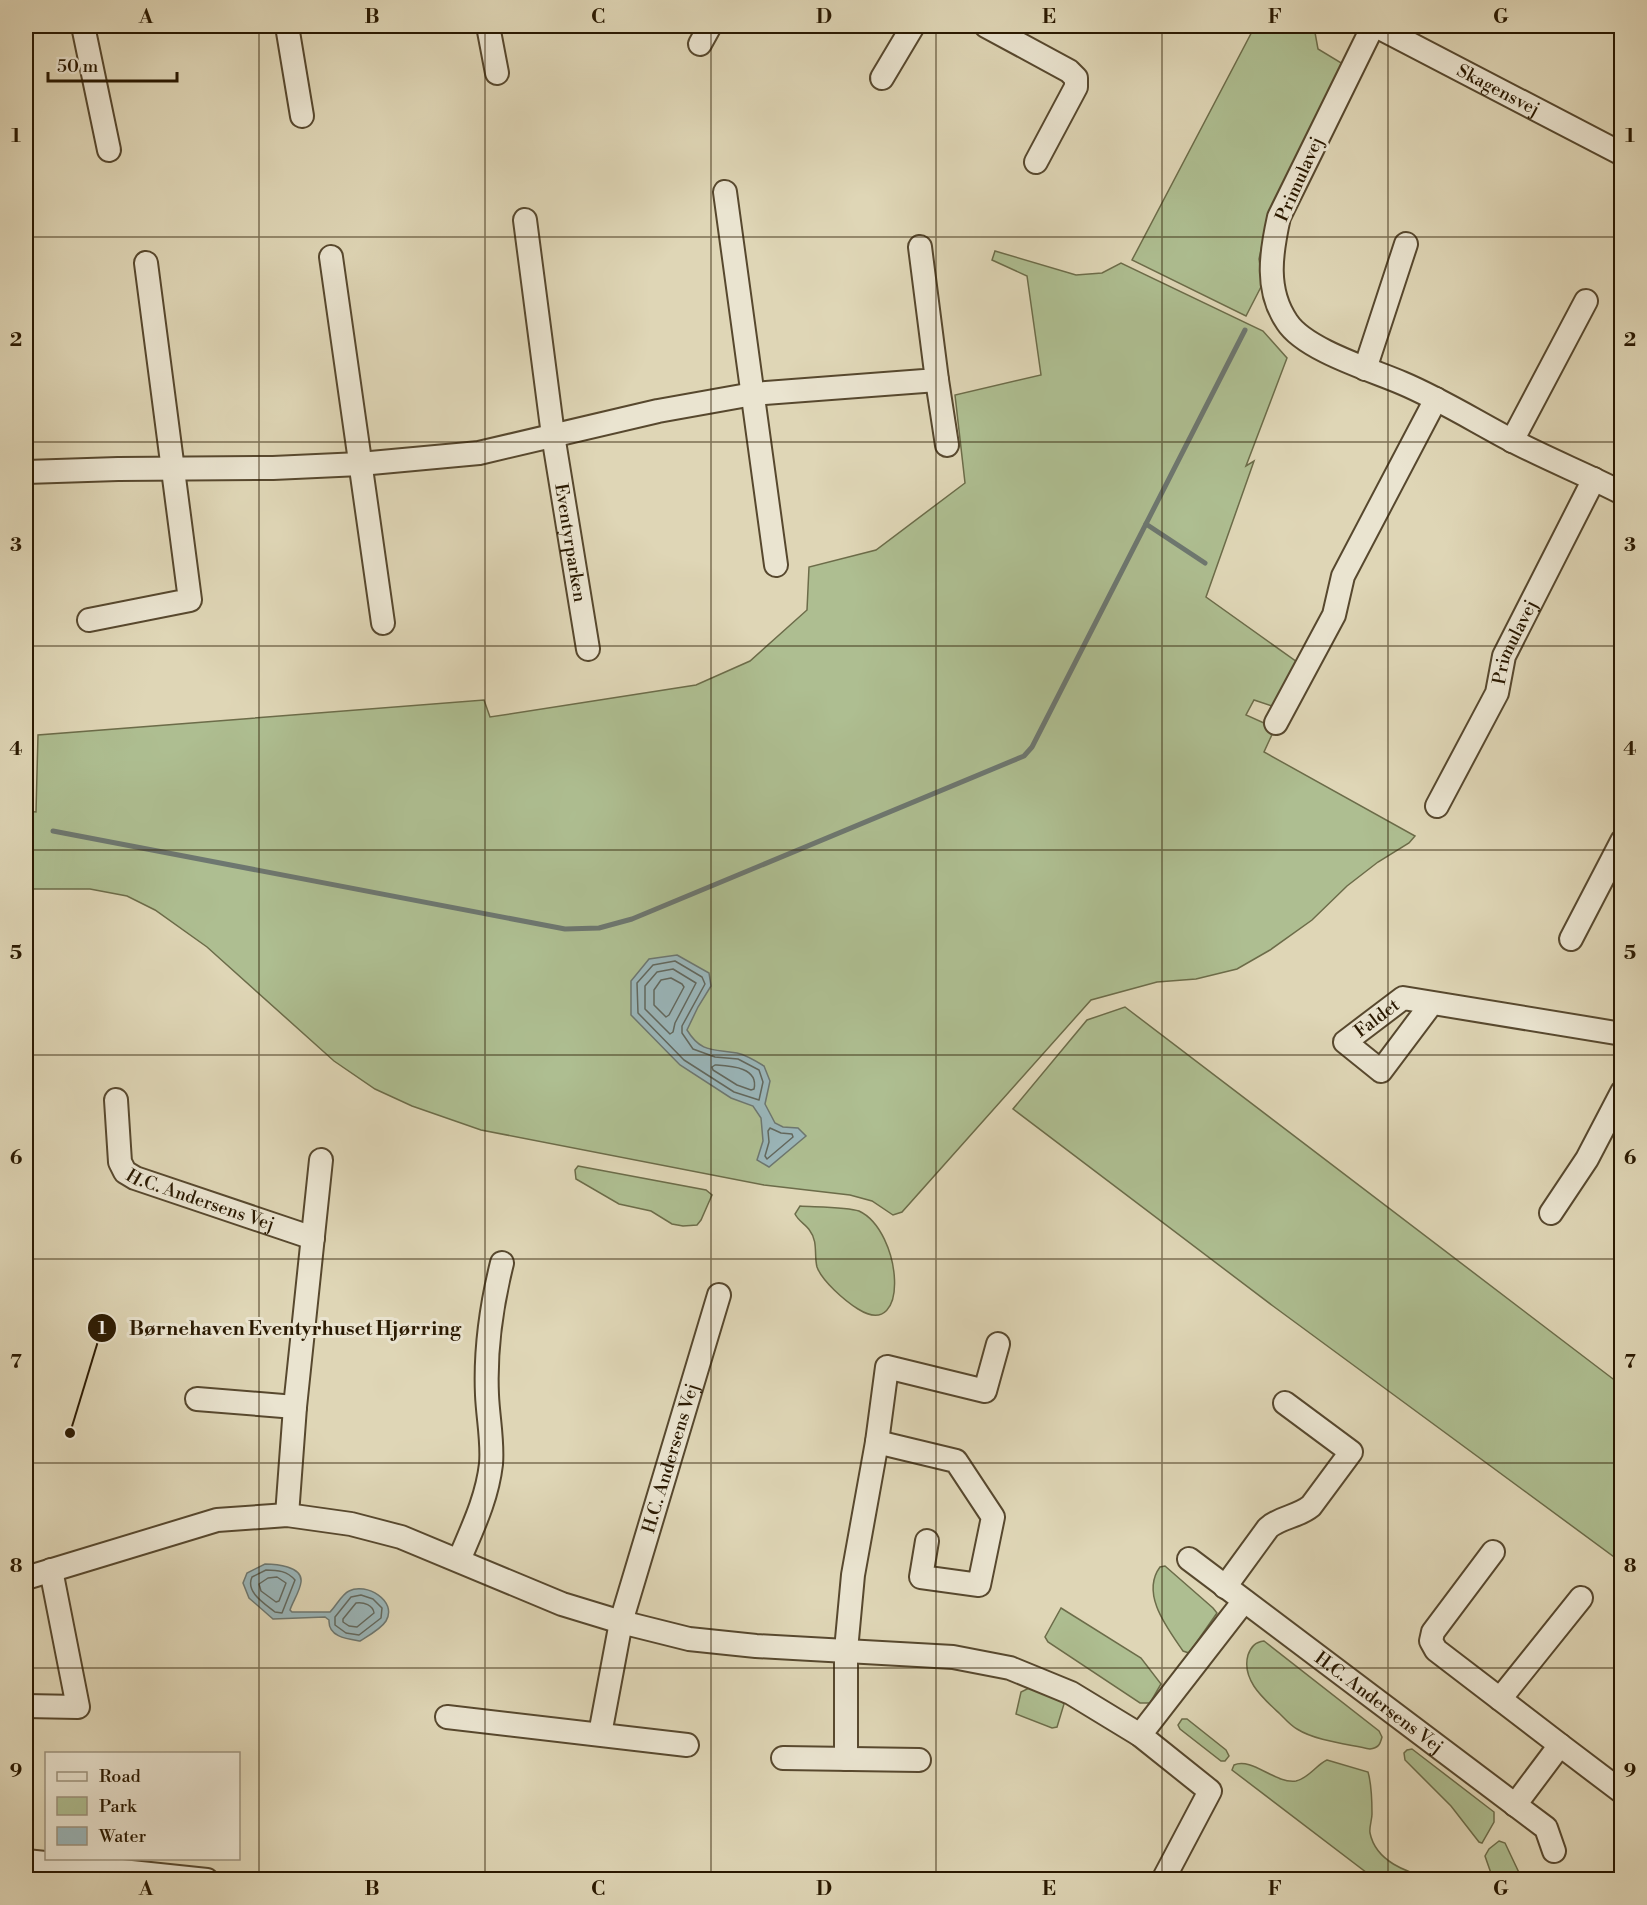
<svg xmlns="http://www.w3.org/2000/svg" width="1647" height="1905" viewBox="0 0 1647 1905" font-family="'Libre Bodoni',serif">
	<rect width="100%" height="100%" fill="#dfd6b6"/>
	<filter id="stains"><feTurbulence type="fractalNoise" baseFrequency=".00333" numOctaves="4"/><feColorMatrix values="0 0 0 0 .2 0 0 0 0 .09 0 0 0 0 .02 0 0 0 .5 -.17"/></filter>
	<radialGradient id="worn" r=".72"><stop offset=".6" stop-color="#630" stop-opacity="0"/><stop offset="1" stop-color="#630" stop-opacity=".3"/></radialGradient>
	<!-- green -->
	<g fill="#aebe91" stroke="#6c6c49" stroke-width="1.5">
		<path d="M 1255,26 L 1311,26 L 1314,27 L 1318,49 L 1343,64 L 1269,214 L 1259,259 L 1263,283 L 1246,316 L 1132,260 Z"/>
		<path d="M 995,251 L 1076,275 L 1102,273 L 1121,263 L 1263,331 L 1287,358 L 1246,466 L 1254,461 L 1206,597 L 1297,662 L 1272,706 L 1254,700 L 1246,715 L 1275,728 L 1264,752 L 1415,836 L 1409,843 L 1378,862 L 1347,886 L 1312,920 L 1270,950 L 1237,969 L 1196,979 L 1157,982 L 1091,1000 L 902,1212 L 893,1215 L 872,1201 L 850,1195 L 764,1185 L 481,1130 L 412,1106 L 375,1089 L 334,1061 L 207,947 L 155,910 L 127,896 L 90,889 L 29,889 L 26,847 L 26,811 L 36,812 L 38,735 L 484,700 L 490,717 L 696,685 L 750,661 L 807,610 L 809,567 L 876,550 L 965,483 L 955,395 L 1041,375 L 1027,276 L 992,260 Z"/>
		<path d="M 1125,1007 L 1621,1385 L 1621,1562 L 1273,1306 L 1013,1109 L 1087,1020 Z"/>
		<path d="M 578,1166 L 706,1190 L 712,1195 L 701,1220 L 697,1225 L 683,1226 L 672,1224 L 651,1211 L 619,1204 L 576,1179 L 575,1170 Z"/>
		<path d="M 800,1206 C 814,1207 848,1207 859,1211 C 902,1231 911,1342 858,1309 C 845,1301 822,1281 817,1267 C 814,1256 818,1241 810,1231 C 806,1224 799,1222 795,1214 Z"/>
		<path d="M 1165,1566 L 1213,1608 L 1217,1613 L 1189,1653 L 1183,1651 C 1168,1629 1140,1594 1160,1567 Z"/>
		<path d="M 1061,1608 L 1141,1658 L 1161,1684 L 1150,1703 L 1140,1703 L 1048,1642 L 1045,1637 Z"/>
		<path d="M 1264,1641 L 1379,1731 L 1382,1737 C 1380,1745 1378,1748 1370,1749 C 1348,1744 1316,1741 1297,1729 C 1291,1726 1285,1719 1280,1714 C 1264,1699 1241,1680 1248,1655 C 1251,1647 1255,1642 1264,1641 Z"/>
		<path d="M 1029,1688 L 1061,1700 L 1064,1704 L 1057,1727 L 1052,1728 L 1016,1714 L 1021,1692 Z"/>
		<path d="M 1182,1719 L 1187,1719 L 1226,1750 L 1229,1756 L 1225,1761 L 1221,1761 L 1180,1729 L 1178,1725 Z"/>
		<path d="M 1412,1749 L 1494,1812 L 1494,1822 L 1482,1843 L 1479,1842 L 1451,1806 L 1405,1760 L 1404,1753 L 1407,1750 Z"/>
		<path d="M 1327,1760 L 1368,1772 C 1372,1786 1372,1800 1372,1814 C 1372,1820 1369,1827 1370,1833 C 1376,1862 1407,1872 1431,1879 L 1375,1879 L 1232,1770 L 1234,1765 C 1252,1757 1275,1784 1296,1781 C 1309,1778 1316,1765 1327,1760 Z"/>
		<path d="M 1499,1841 L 1505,1843 L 1522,1879 L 1493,1879 L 1485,1856 L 1489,1849 Z"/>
	</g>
	<!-- water -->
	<g fill="#9ab6ba" stroke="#6d7770" stroke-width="1.5">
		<path d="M 677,955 L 709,973 L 711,986 L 698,1007 L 687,1030 C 701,1053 713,1049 737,1053 C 746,1055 756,1061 764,1066 L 770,1081 L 765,1104 L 775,1123 L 783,1127 L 798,1128 L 806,1136 L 769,1167 L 757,1160 L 763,1141 L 761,1118 L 753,1106 L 731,1098 L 680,1065 L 631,1015 L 631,981 L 649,959 Z"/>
		<path d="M 265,1564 C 275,1564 303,1566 301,1582 C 300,1591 293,1601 290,1610 L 292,1612 L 330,1612 C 336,1606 342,1594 349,1591 C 366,1582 398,1601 386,1621 C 381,1629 368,1636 360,1641 C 347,1639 328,1637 329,1620 L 325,1617 L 273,1619 L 249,1598 L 243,1583 L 247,1573 Z"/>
	</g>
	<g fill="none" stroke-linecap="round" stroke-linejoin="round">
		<!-- shore -->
		<g stroke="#62685e" stroke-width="1.5">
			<path d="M 675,961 L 702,977 L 705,984 L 682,1026 L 682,1033 L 693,1049 L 715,1057 L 738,1059 L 759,1070 L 763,1082 L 759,1100 L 734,1092 L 684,1060 L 638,1013 L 637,983 L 653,965 Z"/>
			<path d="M 673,969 L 696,983 L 675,1023 L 673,1032 L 670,1034 L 645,1009 L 645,986 L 657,972 Z"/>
			<path d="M 671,978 L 682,984 L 684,987 L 669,1015 L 666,1017 L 654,1005 L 654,990 L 661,980 Z"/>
			<path d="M 715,1065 C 730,1066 759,1067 754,1089 L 751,1090 L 737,1085 L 713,1070 L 712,1067 Z"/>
			<path d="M 770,1128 L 781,1133 L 792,1134 L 793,1137 L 767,1159 L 765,1156 L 769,1142 L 768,1131 Z"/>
			<path d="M 266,1570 C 278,1570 287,1571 295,1580 L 282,1613 L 275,1612 C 265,1604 245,1592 252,1577 Z"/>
			<path d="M 277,1577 L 286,1583 L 279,1601 L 276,1602 L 261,1591 L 259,1584 L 268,1578 Z"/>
			<path d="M 361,1595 L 373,1599 L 382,1608 L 381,1618 L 359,1635 L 346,1633 L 335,1625 L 335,1617 L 351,1597 Z"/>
			<path d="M 356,1603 C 364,1602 373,1605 374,1613 L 357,1627 L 349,1626 L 343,1622 L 343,1619 Z"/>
		</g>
		<!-- stream -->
		<g stroke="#6d7770" stroke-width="5">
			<path d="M 1146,524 L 1205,563"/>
			<path d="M 53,831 L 565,929 L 599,928 L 632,919 L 1024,756 L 1032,747 L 1245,330"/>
		</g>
		<!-- minor casing -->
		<g stroke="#57482e" stroke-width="26">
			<g id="minor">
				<path d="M 83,26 L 109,150"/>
				<path d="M 287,26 L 302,116"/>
				<path d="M 488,26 L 497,73"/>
				<path d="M 986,26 L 1069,71 L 1076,78 L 1076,87 L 1036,162"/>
				<path d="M 1373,26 L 1279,217 C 1271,253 1265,290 1287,322 C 1305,350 1372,370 1402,383 C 1440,399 1475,421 1511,440 C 1547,459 1585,474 1622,493"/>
				<path id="s1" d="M 1376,26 L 1622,154"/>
				<path d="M 700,44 L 710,26"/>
				<path d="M 882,78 L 913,26"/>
				<path d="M 725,192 L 776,565"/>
				<path id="s2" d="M 525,220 L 553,435 L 588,649"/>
				<path d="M 331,257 L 383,623"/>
				<path d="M 1365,369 L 1406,244"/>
				<path d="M 937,380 L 947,445"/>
				<path d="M 1512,441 L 1586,301"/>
				<path d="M 26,472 L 118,469 L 273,468 L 360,464 L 479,453 L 658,411 L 753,394 L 937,380 L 920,247"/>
				<path d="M 89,620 L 190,600 L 146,263"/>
				<path d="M 1276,723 L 1334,615 L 1343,576 L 1436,399"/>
				<path id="s3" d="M 1437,806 L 1497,693 L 1504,656 L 1594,479"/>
				<path d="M 1571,939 L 1622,841"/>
				<path id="s4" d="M 1432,1003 L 1381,1071 L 1345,1042 L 1403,998 L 1622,1034"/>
				<path id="s5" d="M 116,1100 L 120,1162 L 125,1172 L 135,1178 L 313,1238"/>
				<path d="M 1551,1213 L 1587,1159 L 1622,1092"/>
				<path d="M 197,1399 L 295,1407"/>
				<path d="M 877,1442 L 956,1461 L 993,1517 L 979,1585 L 921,1577 L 927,1541"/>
				<path d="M 287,1515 L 295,1407 L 321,1160"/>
				<path d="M 1493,1552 L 1433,1632 L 1431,1641 L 1436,1650 L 1560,1745 L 1515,1805"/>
				<path id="s6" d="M 1189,1559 L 1546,1828 L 1554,1851"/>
				<path d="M 459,1560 C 472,1529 487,1499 491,1464 C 493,1442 488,1418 487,1395 C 485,1350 491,1307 502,1263"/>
				<path d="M 26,1578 L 217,1520 L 287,1515 L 351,1524 L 401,1537 L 562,1604 L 621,1622 L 689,1639 L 756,1646 L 953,1657 L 1010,1668 L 1071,1693 L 1140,1735 L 1210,1791 L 1163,1880"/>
				<path d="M 1225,1587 L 1268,1528 C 1280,1517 1298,1517 1311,1506 L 1351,1452 L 1285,1403"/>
				<path d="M 1500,1699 L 1581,1598"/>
				<path d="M 26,1706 L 78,1707 L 51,1570"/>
				<path d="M 447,1717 L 687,1745"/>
				<path id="s7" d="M 600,1734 L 621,1622 L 719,1295"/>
				<path d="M 1140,1735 L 1244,1601"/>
				<path d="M 1560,1745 L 1622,1792"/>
				<path d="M 783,1758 L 919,1760"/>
				<path d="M 846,1759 L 846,1650 L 853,1575 L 877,1442 L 887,1367 L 985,1391 L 998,1344"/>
				<path d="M 26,1861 L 207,1880"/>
			</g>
		</g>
		<!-- minor -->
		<use href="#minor" stroke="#eae4d0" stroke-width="22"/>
	</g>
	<!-- grid -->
	<path fill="none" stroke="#2a1901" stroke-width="1.5" stroke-opacity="0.55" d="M 259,26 L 259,1880M 485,26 L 485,1880M 711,26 L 711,1880M 936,26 L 936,1880M 1162,26 L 1162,1880M 1388,26 L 1388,1880M 26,237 L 1622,237M 26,442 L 1622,442M 26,646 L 1622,646M 26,850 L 1622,850M 26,1055 L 1622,1055M 26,1259 L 1622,1259M 26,1463 L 1622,1463M 26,1668 L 1622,1668"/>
	<g text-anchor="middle" stroke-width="6" stroke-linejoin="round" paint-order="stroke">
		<!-- street labels -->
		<g font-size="18" fill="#2a1901" stroke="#eae4d0">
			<text dy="6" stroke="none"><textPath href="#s1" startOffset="138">Skagensvej</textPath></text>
			<text transform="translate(1299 179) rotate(-66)" y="6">Primulavej</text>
			<text dy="6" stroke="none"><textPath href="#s2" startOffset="326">Eventyrparken</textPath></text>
			<text dy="6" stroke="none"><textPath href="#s3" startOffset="182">Primulavej</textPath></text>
			<text dy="6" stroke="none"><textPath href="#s4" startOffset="171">Faldet</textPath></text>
			<text dy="6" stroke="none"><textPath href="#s5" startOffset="154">H.C. Andersens Vej</textPath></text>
			<text dy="6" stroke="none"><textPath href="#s7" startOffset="285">H.C. Andersens Vej</textPath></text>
			<text dy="6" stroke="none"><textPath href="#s6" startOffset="238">H.C. Andersens Vej</textPath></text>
		</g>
	</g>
	<!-- callouts -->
	<path fill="none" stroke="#2a1901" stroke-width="2" d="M70 1433L102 1328"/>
	<g fill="#2a1901" stroke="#eae4d0" stroke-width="2">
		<circle cx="70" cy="1433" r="6"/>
		<circle cx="102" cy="1328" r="15"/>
	</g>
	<g font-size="18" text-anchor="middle" font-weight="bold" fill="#fff">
		<text x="102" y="1334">1</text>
	</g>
	<g font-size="20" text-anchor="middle" font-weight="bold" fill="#2a1901" stroke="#eae4d0" stroke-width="6" stroke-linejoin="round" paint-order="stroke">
		<text x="295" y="1335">Børnehaven Eventyrhuset Hjørring</text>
	</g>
	<!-- margin -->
	<rect width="1647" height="1905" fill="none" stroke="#dfd6b6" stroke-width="66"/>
	<!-- legend -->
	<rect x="45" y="1752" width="195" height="108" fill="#eae4d0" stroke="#9d937d" stroke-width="1.5"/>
	<rect x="57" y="1772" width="30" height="9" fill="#eae4d0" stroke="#9d937d" stroke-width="1.5"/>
	<text x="99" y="1782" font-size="18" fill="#2a1901">Road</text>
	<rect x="57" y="1797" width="30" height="18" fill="#aebe91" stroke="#9d937d" stroke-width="1.5"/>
	<text x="99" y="1812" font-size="18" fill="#2a1901">Park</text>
	<rect x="57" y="1827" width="30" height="18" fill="#9ab6ba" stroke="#9d937d" stroke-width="1.5"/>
	<text x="99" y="1842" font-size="18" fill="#2a1901">Water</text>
	<!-- scale -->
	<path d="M48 72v9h129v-9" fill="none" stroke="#2a1901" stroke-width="3"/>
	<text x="57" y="72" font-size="18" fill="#2a1901" stroke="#eae4d0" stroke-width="4.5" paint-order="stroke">50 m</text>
	<rect x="33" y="33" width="1581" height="1839" fill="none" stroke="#2a1901" stroke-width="2"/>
	<g font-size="20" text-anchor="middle" font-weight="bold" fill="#2a1901">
		<text x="146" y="23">A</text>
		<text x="372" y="23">B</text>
		<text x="598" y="23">C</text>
		<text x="824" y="23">D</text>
		<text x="1049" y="23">E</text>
		<text x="1275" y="23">F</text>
		<text x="1501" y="23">G</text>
		<text x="16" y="142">1</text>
		<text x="1630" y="142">1</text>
		<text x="16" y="346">2</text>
		<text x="1630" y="346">2</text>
		<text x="16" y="551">3</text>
		<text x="1630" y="551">3</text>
		<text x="16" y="755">4</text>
		<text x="1630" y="755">4</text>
		<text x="16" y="959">5</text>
		<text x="1630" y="959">5</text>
		<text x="16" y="1164">6</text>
		<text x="1630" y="1164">6</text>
		<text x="16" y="1368">7</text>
		<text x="1630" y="1368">7</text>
		<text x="16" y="1572">8</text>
		<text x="1630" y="1572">8</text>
		<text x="16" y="1777">9</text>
		<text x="1630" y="1777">9</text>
		<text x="146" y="1895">A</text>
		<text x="372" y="1895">B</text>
		<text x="598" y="1895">C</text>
		<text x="824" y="1895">D</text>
		<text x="1049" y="1895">E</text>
		<text x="1275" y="1895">F</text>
		<text x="1501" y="1895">G</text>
	</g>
	<rect width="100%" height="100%" filter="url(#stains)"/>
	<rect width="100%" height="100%" fill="url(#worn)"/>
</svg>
